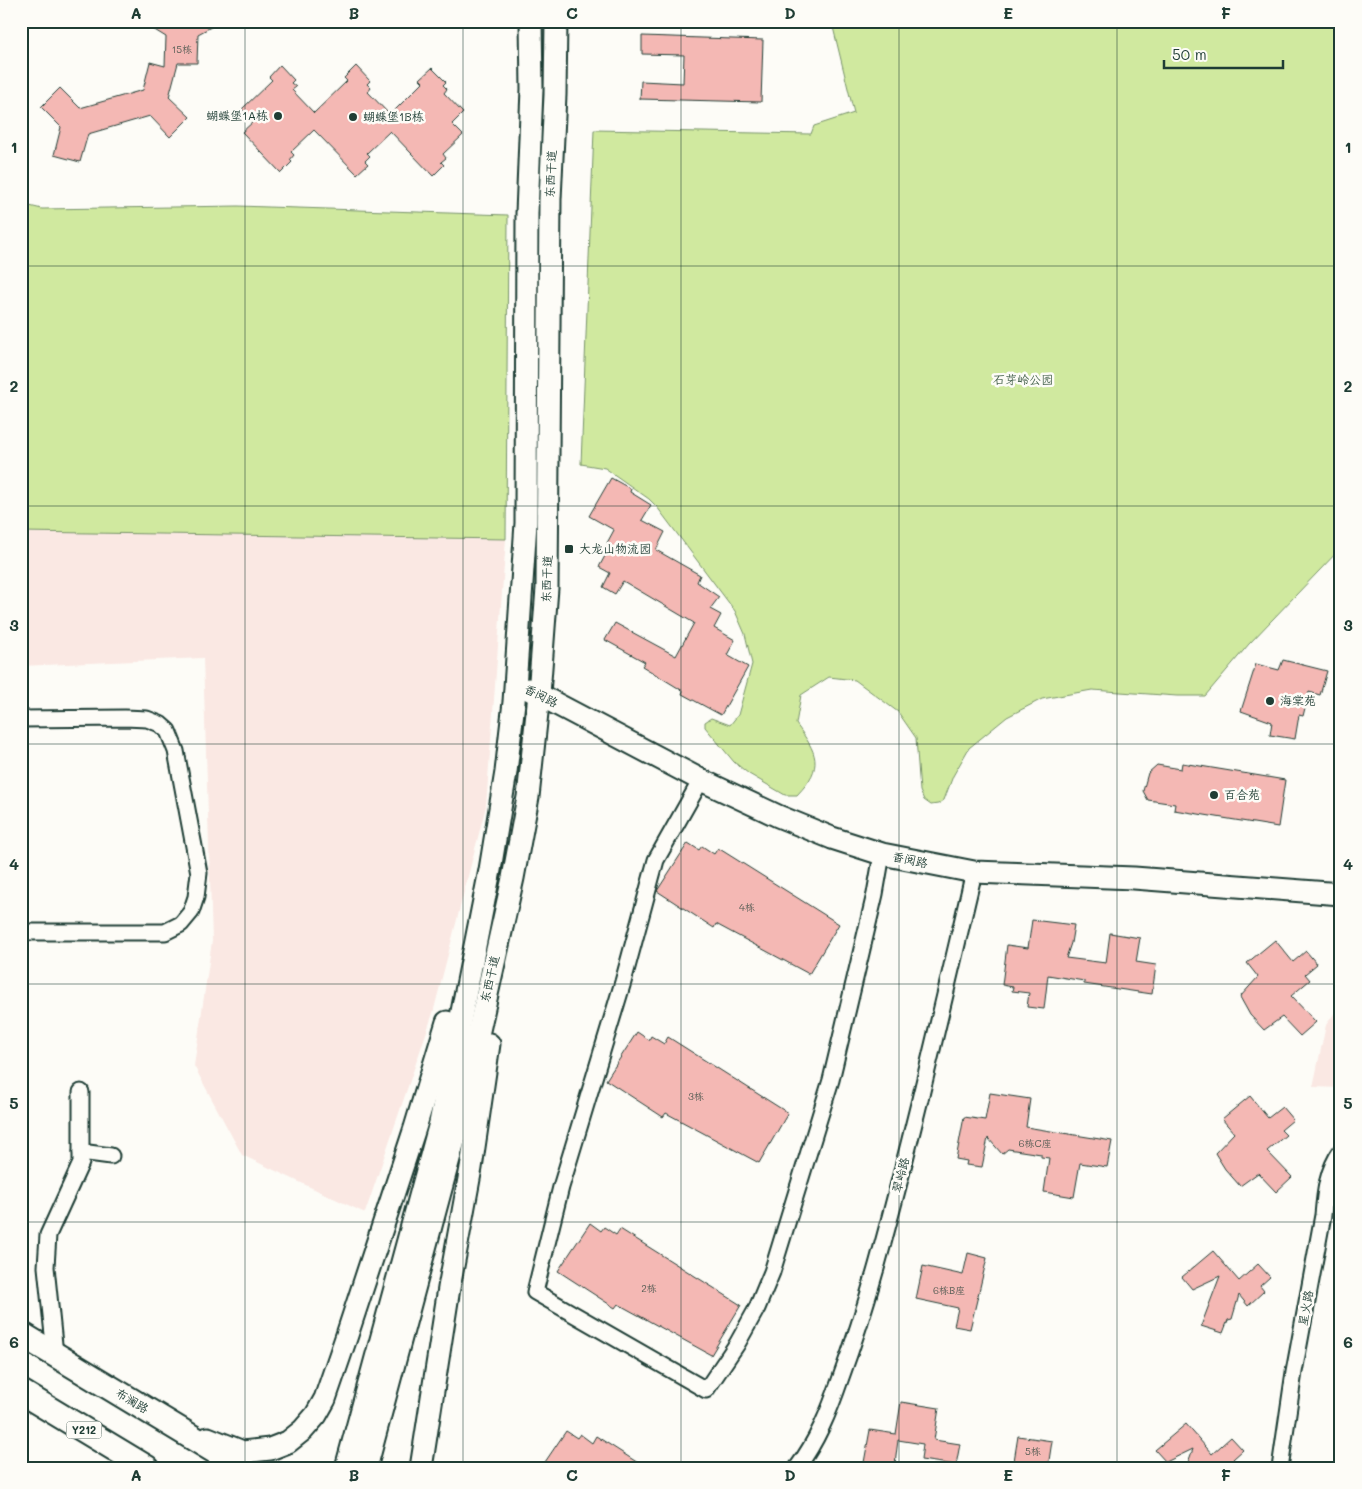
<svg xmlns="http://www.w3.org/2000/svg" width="1362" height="1489" viewBox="0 0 1362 1489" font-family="Mali,'LXGW WenKai TC',sans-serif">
	<rect width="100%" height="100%" fill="#fdfcf7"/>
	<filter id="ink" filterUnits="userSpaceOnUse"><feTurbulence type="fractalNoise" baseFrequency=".02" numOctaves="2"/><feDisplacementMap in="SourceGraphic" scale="10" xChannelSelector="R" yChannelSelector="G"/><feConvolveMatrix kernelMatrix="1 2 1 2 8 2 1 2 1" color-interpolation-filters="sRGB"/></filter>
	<g filter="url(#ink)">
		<!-- built -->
		<g fill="#fae8e3">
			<path d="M 21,532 L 506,539 L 486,806 L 433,1013 L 365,1213 L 242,1155 L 194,1066 L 212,941 L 203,658 L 21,666 Z"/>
			<path d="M 1341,1004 L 1341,1088 L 1313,1087 L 1326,1025 Z"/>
		</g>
		<!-- green -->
		<g fill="#d0e99f" stroke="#78936a">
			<path d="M 872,21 L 1341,21 L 1341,548 L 1249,644 L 1205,696 L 1177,696 L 1092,690 L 1042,699 L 1007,717 L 969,748 L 953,776 L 944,800 L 938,804 L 931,805 L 924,800 L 920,791 L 916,738 L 898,712 L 855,680 L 829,677 L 801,695 L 796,724 C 817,753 825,766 797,795 L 785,795 L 749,774 L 734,762 L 705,727 L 705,722 L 711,718 L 730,725 L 738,715 L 752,664 L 745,634 L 735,611 L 657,507 L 649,499 L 605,468 L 581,464 L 594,130 L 811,134 L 814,126 L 854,113 L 832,23 L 870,23 Z"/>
			<path d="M 21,204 L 42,209 L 238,206 L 508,215 L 506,539 L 21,532 Z"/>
		</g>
		<!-- building -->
		<g fill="#f4b8b4" stroke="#1f3d34">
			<path d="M 140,21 L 222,21 L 198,34 L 197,63 L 178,63 L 169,97 L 190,117 L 170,137 L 150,116 L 88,134 L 80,162 L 54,155 L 61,127 L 41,107 L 60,88 L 80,108 L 143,90 L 150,62 L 165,66 L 166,37 Z"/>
			<path d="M 642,36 L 763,40 L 761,102 L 640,99 L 641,81 L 683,83 L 684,55 L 642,54 Z"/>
			<path d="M 280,65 L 294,80 L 291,83 L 296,87 L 292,90 L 314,113 L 347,81 L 344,78 L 356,66 L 370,81 L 367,84 L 371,88 L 368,92 L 390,115 L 423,82 L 420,79 L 432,68 L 446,82 L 443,85 L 447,89 L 444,93 L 463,113 L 452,124 L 463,135 L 443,154 L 446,158 L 441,162 L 444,165 L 433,176 L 390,131 L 367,153 L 370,156 L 365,161 L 368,164 L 357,174 L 314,130 L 291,152 L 294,155 L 290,160 L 292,162 L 281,173 L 242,132 L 254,121 L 242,109 L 272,80 L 269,77 Z"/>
			<path d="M 611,478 L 631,489 L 630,492 L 651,505 L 642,520 L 665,532 L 656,550 L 700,575 L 697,582 L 719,597 L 710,609 L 721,615 L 714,628 L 735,640 L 727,655 L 748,667 L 721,715 L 682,694 L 683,691 L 642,666 L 645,662 L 605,640 L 615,623 L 676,656 L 694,623 L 623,581 L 615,594 L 603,587 L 610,573 L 599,567 L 611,545 L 607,543 L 614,530 L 589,516 Z"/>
			<path d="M 1283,660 L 1327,671 L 1320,695 L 1309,692 L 1303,716 L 1299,715 L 1295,739 L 1270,735 L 1272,722 L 1241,711 L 1256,664 L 1279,670 Z"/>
			<path d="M 1182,763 L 1285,780 L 1278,827 L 1174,810 L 1175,804 L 1148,800 L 1143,791 L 1148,773 L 1157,765 L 1181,769 Z"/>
			<path d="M 688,843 L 699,850 L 702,846 L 714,854 L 718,848 L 839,924 L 809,974 L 716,924 L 714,928 L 657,891 Z"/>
			<path d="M 1032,920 L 1074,925 L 1071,943 L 1066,958 L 1106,963 L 1110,933 L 1140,938 L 1136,962 L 1156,965 L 1152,994 L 1084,984 L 1084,981 L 1048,975 L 1044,1009 L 1027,1007 L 1029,993 L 1012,991 L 1013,987 L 1002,985 L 1007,945 L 1028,948 Z"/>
			<path d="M 1275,940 L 1293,962 L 1306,951 L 1317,964 L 1305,974 L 1310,980 L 1291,996 L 1316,1022 L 1300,1036 L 1282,1017 L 1264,1030 L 1250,1015 L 1240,997 L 1258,977 L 1247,963 Z"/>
			<path d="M 637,1032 L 649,1040 L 651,1036 L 664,1044 L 668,1037 L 788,1113 L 759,1163 L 666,1113 L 663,1117 L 606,1080 Z"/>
			<path d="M 990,1093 L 1030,1099 L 1026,1127 L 1112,1141 L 1107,1167 L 1080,1163 L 1074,1197 L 1044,1192 L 1049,1158 L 1041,1157 L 1041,1154 L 1008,1149 L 1002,1154 L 988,1138 L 982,1167 L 966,1165 L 967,1161 L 956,1159 L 964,1117 L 985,1120 Z"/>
			<path d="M 1250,1096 L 1268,1118 L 1282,1107 L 1293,1120 L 1281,1130 L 1286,1135 L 1267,1151 L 1292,1177 L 1276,1192 L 1258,1173 L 1240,1186 L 1225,1169 L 1215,1153 L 1234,1133 L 1222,1119 Z"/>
			<path d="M 590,1223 L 601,1231 L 604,1227 L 616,1235 L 620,1229 L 741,1305 L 711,1355 L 618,1304 L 615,1308 L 558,1271 Z"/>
			<path d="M 1213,1251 L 1239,1281 L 1258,1264 L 1270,1277 L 1260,1286 L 1264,1291 L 1248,1306 L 1239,1295 L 1232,1319 L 1228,1320 L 1223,1333 L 1201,1326 L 1220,1276 L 1192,1289 L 1182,1277 Z"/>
			<path d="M 968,1253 L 987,1258 L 970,1329 L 954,1326 L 958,1308 L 916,1299 L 923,1266 L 963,1275 Z"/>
			<path d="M 901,1402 L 939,1408 L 934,1440 L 960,1444 L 956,1465 L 921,1460 L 923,1444 L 898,1440 L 895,1464 L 887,1468 L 863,1468 L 870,1430 L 896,1434 Z"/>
			<path d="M 1186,1424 L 1212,1454 L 1231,1437 L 1243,1450 L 1233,1459 L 1241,1468 L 1186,1468 L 1193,1449 L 1166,1462 L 1155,1450 Z"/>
			<path d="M 566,1431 L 577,1438 L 580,1434 L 592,1443 L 596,1436 L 646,1468 L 541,1468 Z"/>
			<path d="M 1018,1436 L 1052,1441 L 1048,1467 L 1022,1468 L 1023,1462 L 1014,1461 Z"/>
		</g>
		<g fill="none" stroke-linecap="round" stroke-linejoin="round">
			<!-- street casing -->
			<g stroke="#1f3d34" stroke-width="19">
				<g id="street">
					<path d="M 21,719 L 125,718 L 147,719 L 160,724 L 168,731 L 176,751 L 199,873 L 196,897 L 191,912 L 181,924 L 165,932 L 21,932"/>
					<path d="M 701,780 L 656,860 L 623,982 L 561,1187 L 535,1292 L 706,1390 L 737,1344 L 757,1308 L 772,1272 L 831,1080 L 875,894 L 882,854"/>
					<path d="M 81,1152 L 111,1156"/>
					<path d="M 55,1354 L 46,1267 L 48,1235 L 81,1163 L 81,1092"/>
					<path d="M 797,1468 C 817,1441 829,1412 840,1380 C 854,1342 866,1304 877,1265 C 913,1135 943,1003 974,872"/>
					<path d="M 1280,1468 L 1294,1372 L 1323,1215 C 1325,1192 1327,1171 1341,1151"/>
				</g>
			</g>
			<!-- secondary casing -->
			<g stroke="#1f3d34" stroke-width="25">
				<g id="secondary">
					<path d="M 528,689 L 701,780 L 778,816 L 832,838 L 882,854 L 974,872 L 1134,878 L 1341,894"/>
					<path d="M 208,1438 L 243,1452 L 270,1449 L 288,1442 L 303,1430 L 316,1415 L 325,1399 L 347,1335 L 415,1128 L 447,1022"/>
					<path d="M 346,1468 L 440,1123 L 490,870 L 506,772 L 514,702 L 526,523 L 527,213 L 532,89 L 531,21"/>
					<path d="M 366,1468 L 457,1129 L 513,878 L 528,797 L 539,694 L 547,588 L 550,199 L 555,95 L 556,21"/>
					<path d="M 421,1468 L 449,1288 L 471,1168 L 489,1044"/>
				</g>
			</g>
			<!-- primary casing -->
			<g stroke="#1f3d34" stroke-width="28">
				<g id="primary">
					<path d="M 21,1334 L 243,1468"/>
					<path d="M 21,1392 L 147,1468"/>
				</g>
			</g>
			<!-- street -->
			<use href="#street" stroke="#fdfcf7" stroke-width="15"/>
			<!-- secondary -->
			<use href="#secondary" stroke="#fdfcf7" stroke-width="21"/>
			<!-- primary -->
			<use href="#primary" stroke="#fdfcf7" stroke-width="24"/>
		</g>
	</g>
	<!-- grid -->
	<path fill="none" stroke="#1f3d34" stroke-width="1" stroke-opacity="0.55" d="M 245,21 L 245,1468M 463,21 L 463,1468M 681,21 L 681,1468M 899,21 L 899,1468M 1117,21 L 1117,1468M 21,266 L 1341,266M 21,506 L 1341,506M 21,744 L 1341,744M 21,984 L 1341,984M 21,1222 L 1341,1222"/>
	<!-- markers -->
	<g fill="#1f3d34" stroke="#fdfcf7" stroke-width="2">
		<circle cx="278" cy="116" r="5"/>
		<circle cx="353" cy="117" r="5"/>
		<rect x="564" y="544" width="10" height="10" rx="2.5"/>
		<circle cx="1270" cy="701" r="5"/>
		<circle cx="1214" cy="795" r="5"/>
	</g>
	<g text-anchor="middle" stroke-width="5" stroke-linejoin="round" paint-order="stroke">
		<!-- number labels -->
		<g font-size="10" fill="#545c54">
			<text x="182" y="53">15栋</text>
			<text x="747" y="911">4栋</text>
			<text x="696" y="1100">3栋</text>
			<text x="1035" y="1147">6栋C座</text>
			<text x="649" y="1292">2栋</text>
			<text x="949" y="1294">6栋B座</text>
			<text x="1033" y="1455">5栋</text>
		</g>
		<!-- shield labels -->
		<rect fill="#fdfcf7" stroke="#62766e" stroke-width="1" x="66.5" y="1421.5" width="35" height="17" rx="4"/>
		<g font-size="11" font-weight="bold" fill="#1f3d34">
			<text x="84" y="1434">Y212</text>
		</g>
		<!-- poi labels -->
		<g font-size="12" fill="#1f3d34" stroke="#fdfcf7" text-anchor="start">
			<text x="268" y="120" text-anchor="end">蝴蝶堡1A栋</text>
			<text x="363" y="121">蝴蝶堡1B栋</text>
			<text x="579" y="553">大龙山物流园</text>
			<text x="1280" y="705">海棠苑</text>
			<text x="1224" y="799">百合苑</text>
		</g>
		<!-- street labels -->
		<g font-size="12" fill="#1f3d34" stroke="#fdfcf7">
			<text transform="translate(551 174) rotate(-87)" y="4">东西干道</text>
			<text transform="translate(547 579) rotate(-88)" y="4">东西干道</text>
			<text transform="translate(541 696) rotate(27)" y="4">香阅路</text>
			<text transform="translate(910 860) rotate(12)" y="4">香阅路</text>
			<text transform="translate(490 979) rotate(-77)" y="4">东西干道</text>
			<text transform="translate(901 1175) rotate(-76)" y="4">翠岭路</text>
			<text transform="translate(1306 1308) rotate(-80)" y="4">星火路</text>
			<text transform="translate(132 1401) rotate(31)" y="4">布澜路</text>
		</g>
		<!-- park labels -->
		<g font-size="12" fill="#425f49" stroke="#fdfcf7">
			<text x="1023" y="384">石芽岭公园</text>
		</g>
	</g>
	<!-- margin -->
	<rect width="1362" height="1489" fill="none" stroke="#fdfcf7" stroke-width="55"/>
	<!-- scale -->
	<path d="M1164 60v8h119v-8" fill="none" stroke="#1f3d34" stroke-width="2.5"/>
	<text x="1172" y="60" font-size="15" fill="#1f3d34" stroke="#fdfcf7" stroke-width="4" paint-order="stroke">50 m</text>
	<rect x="28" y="28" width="1306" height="1434" fill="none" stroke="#1f3d34" stroke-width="2"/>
	<g font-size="16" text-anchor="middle" font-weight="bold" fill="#1f3d34">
		<text x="136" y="19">A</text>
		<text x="354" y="19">B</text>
		<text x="572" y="19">C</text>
		<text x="790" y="19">D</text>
		<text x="1008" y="19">E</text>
		<text x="1226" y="19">F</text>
		<text x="14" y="153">1</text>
		<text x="1348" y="153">1</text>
		<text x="14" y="392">2</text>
		<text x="1348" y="392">2</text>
		<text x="14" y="631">3</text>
		<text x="1348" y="631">3</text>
		<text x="14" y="870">4</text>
		<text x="1348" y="870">4</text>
		<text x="14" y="1109">5</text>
		<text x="1348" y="1109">5</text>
		<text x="14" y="1348">6</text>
		<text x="1348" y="1348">6</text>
		<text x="136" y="1481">A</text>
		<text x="354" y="1481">B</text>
		<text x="572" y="1481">C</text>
		<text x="790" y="1481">D</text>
		<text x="1008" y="1481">E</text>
		<text x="1226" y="1481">F</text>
	</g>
</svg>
